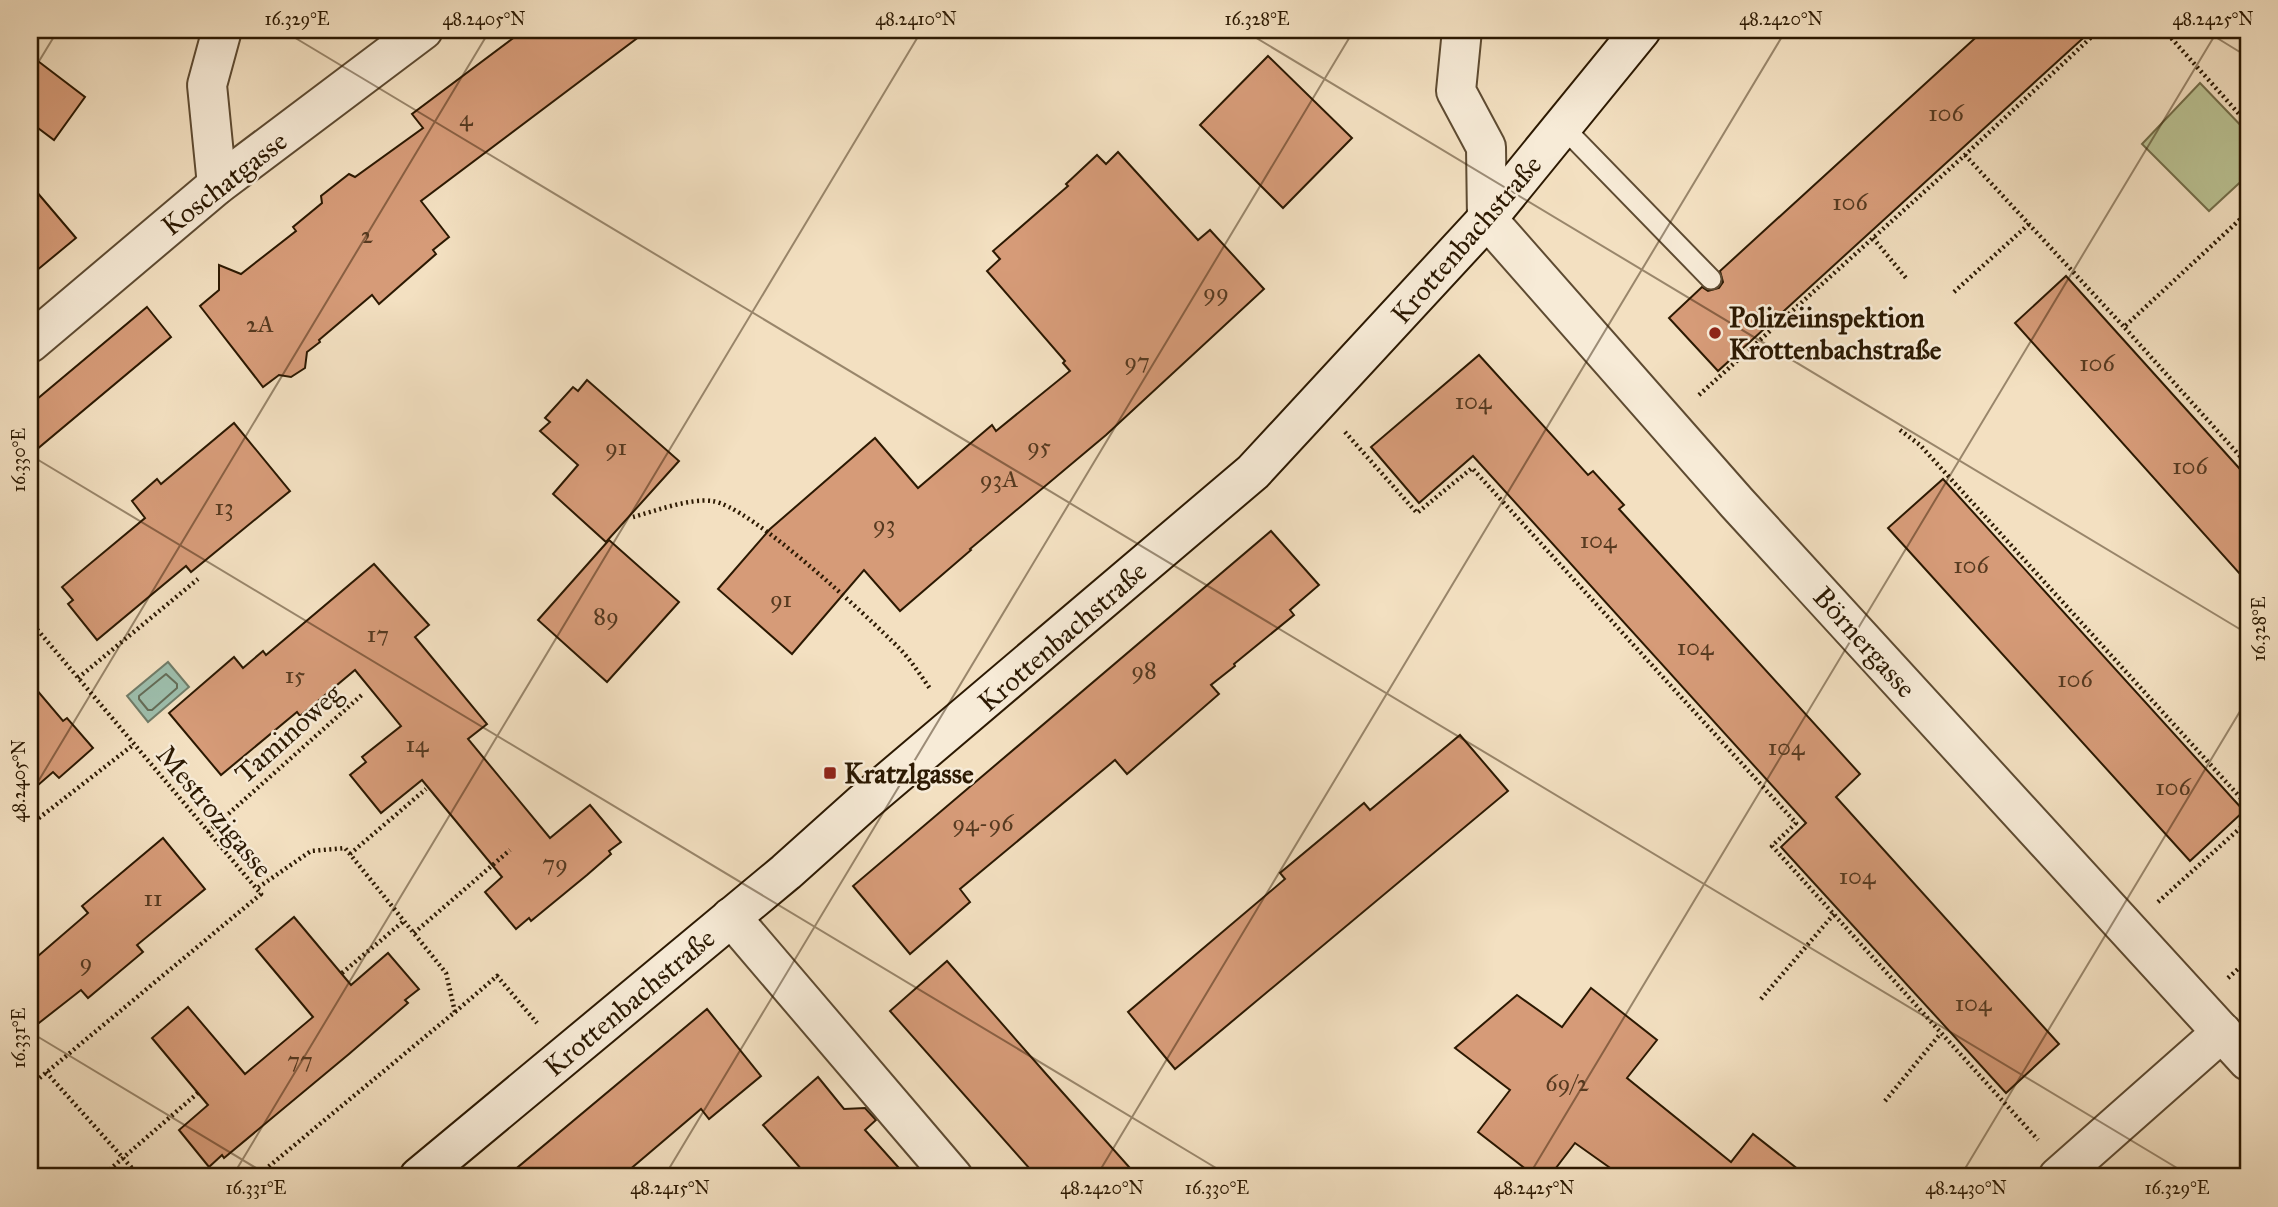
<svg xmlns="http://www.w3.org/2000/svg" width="2278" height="1207" viewBox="0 0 2278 1207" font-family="'IM FELL Great Primer',serif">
	<rect width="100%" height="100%" fill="#f3e0c1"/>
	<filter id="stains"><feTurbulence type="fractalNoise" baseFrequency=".00286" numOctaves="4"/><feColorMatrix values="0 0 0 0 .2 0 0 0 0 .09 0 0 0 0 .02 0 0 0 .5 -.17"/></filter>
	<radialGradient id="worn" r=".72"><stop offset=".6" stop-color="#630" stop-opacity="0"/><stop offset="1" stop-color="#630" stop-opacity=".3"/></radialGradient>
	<!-- green -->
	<path fill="#bac293" stroke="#736e4a" stroke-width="2" d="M 2200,83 L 2248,133 L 2248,175 L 2209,211 L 2142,144 Z"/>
	<!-- water -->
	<path fill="#9dbeac" stroke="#707c68" stroke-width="2" d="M 168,662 L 189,687 L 148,722 L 127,696 Z"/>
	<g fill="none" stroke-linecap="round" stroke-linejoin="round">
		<!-- shore -->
		<path stroke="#646c57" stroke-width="2" d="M 166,674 L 177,684 L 177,688 L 152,710 L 148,710 L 139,699 L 139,696 Z"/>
	</g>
	<!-- building -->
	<g fill="#d69b78" stroke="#2c1902" stroke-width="2">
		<path d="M 524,30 L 648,30 L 421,201 L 449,237 L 433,250 L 436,254 L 379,304 L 372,295 L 319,340 L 320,342 L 307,352 L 305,368 L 291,377 L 279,375 L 263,387 L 200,306 L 219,290 L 219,265 L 241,274 L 296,231 L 293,227 L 322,203 L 321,196 L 349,174 L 355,177 L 423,128 L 412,114 Z"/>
		<path d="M 1984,30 L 2092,30 L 1718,371 L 1669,318 L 1702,287 L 1708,291 L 1719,288 L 1723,282 L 1720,271 Z"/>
		<path d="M 30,55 L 85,97 L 54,140 L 30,122 Z"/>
		<path d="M 1268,56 L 1352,138 L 1283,208 L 1200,125 Z"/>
		<path d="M 1118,152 L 1198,240 L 1210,230 L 1264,289 L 1106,435 L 970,549 L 971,550 L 900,611 L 864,570 L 792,654 L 718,589 L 770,529 L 875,438 L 918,488 L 992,425 L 996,431 L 1070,371 L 1063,363 L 1065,361 L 987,271 L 1000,259 L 993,251 L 1068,186 L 1066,184 L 1097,155 L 1106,164 Z"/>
		<path d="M 30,184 L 76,238 L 30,276 Z"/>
		<path d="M 2066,276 L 2248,478 L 2248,583 L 2015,323 Z"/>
		<path d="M 147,307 L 171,337 L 30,455 L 30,405 Z"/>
		<path d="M 1479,355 L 1588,475 L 1593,471 L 1624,505 L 1619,509 L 1860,774 L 1836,797 L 2059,1044 L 2006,1093 L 1781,847 L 1806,823 L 1473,456 L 1419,503 L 1371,447 Z"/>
		<path d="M 587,380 L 679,461 L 606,542 L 553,494 L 578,465 L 540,431 L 550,422 L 545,418 L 573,387 L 578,391 Z"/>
		<path d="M 234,423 L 290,491 L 191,572 L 186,566 L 97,640 L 68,604 L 73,600 L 62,587 L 145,518 L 132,501 L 157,479 L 161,484 Z"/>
		<path d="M 1943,479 L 2244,811 L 2190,861 L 1888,528 Z"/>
		<path d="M 1271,531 L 1319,585 L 1290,610 L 1294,615 L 1234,664 L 1235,666 L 1211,685 L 1219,694 L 1127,774 L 1115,760 L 960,889 L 970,902 L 910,954 L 853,886 Z"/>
		<path d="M 609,540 L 679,602 L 607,682 L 538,620 Z"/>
		<path d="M 374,564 L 429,625 L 415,637 L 487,724 L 468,739 L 550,838 L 590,805 L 621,842 L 609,851 L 611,854 L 587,875 L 531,921 L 529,918 L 516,929 L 485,892 L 502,877 L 422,780 L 381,813 L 350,775 L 366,762 L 362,757 L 401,726 L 355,670 L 300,716 L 297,712 L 221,775 L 169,713 L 234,657 L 243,668 L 263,651 L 266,655 Z"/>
		<path d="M 30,682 L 63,721 L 67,718 L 93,748 L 59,778 L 53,772 L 30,792 Z"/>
		<path d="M 1460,735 L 1508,791 L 1175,1069 L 1128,1012 L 1285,879 L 1280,873 L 1364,803 L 1370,810 Z"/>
		<path d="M 163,838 L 205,889 L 137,945 L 143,952 L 88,998 L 81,990 L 30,1030 L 30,963 L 88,913 L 82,906 Z"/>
		<path d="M 294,917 L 351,985 L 388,953 L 419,989 L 405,1000 L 408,1003 L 349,1054 L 224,1158 L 222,1155 L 209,1167 L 179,1130 L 208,1105 L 152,1038 L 188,1007 L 245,1074 L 313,1017 L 256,949 Z"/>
		<path d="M 947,961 L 1047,1075 L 1138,1177 L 1037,1177 L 890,1011 Z"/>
		<path d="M 1591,988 L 1657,1040 L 1627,1078 L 1731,1162 L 1753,1134 L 1808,1177 L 1623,1177 L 1575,1143 L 1549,1177 L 1536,1177 L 1478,1132 L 1510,1090 L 1455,1048 L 1517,995 L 1562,1027 Z"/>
		<path d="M 707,1009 L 761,1076 L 709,1119 L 701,1109 L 621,1177 L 506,1177 Z"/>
		<path d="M 818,1077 L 844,1109 L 865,1108 L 876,1120 L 865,1130 L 907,1177 L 808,1177 L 763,1125 Z"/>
	</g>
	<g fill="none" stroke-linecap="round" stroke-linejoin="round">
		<!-- service casing -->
		<g stroke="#5e4b32" stroke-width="23">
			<path id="service" d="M 1563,127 L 1711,279"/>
		</g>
		<!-- minor casing -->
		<g stroke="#5e4b32" stroke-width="42">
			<g id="minor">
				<path d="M 1462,30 L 1456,91 L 1486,147 L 1487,219 L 1737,503 L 2248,1061"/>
				<path d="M 217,185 L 207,85 L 222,30"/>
				<path d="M 30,343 L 217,185 L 423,30"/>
				<path d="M 731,917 L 953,1177"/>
				<path d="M 2058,1177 L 2222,1032"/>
			</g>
		</g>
		<!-- secondary casing -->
		<g stroke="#2c1902" stroke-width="42">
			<path id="secondary" d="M 419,1177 L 786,872 L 863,803 L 1253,472 L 1487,219 L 1641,30"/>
		</g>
		<!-- path -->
		<g stroke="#2c1902" stroke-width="4.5" stroke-dasharray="2 3.5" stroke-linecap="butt">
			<path d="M 2164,30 L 2248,124"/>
			<path d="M 1965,155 L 2124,327"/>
			<path d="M 2248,212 L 2124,327 L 2248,465"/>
			<path d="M 1873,238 L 1906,278"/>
			<path d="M 1954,292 L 2029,224"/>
			<path d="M 1699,395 L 1965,155 L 2099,30"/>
			<path d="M 1900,430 L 1920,445 L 2248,806"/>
			<path d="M 1345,432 L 1417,513 L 1472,468 L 1796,823 L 1772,846 L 2038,1140"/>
			<path d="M 633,517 C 655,511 690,498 712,501 C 749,505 868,617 899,648 C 911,660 921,676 931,690"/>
			<path d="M 30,621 L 261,894 L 30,1086"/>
			<path d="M 78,678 L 198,579"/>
			<path d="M 30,825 L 133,745"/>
			<path d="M 208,832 L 364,693"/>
			<path d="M 350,854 L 426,789"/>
			<path d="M 2158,902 L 2248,821"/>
			<path d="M 414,933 L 510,850"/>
			<path d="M 342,973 L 404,921"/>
			<path d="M 2228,978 L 2248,960"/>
			<path d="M 1761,999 L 1834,914"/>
			<path d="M 455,1012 L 497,976 L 537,1023"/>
			<path d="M 46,1072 L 140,1177"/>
			<path d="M 1885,1101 L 1941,1033"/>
			<path d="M 101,1177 L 199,1092"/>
			<path d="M 256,1177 L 455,1012 L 446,973 L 345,848 L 311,851 L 256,889"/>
		</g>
		<!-- service -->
		<use href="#service" stroke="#f7ebd7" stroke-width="19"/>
		<!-- minor -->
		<use href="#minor" stroke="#f7ebd7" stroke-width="38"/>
		<!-- secondary -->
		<use href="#secondary" stroke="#f7ebd7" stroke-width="38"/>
	</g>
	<!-- ticks -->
	<path fill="none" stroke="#2c1902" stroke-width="2" stroke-opacity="0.45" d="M 282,30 L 2192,1177M 1243,30 L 2248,634M 2204,30 L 2248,57M 30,76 L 58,30M 30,455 L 1231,1177M 30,795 L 490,30M 30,1032 L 271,1177M 232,1177 L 922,30M 664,1177 L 1354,30M 1096,1177 L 1786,30M 1528,1177 L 2218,30M 1960,1177 L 2248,698"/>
	<!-- markers -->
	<g fill="#8f2418" stroke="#f7ebd7" stroke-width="2.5">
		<circle cx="1715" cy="333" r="7"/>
		<rect x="823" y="766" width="14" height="14" rx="3.5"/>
	</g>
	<g text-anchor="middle" stroke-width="5" stroke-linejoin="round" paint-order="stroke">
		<!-- number labels -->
		<g font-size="24" fill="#563a20">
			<text x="1946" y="121">106</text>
			<text x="466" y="126">4</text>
			<text x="1850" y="210">106</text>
			<text x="367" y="243">2</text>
			<text x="1216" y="300">99</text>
			<text x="260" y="332">2A</text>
			<text x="1137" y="369">97</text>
			<text x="2097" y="371">106</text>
			<text x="1473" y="409">104</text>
			<text x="1039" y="454">95</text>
			<text x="616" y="455">91</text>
			<text x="2190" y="474">106</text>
			<text x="999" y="487">93A</text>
			<text x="224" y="515">13</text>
			<text x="884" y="532">93</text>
			<text x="1598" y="548">104</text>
			<text x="1971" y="573">106</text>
			<text x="781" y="607">91</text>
			<text x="606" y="624">89</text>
			<text x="378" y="642">17</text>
			<text x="1695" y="655">104</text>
			<text x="1144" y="678">98</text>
			<text x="295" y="683">15</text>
			<text x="2075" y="687">106</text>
			<text x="417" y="752">14</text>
			<text x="1786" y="755">104</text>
			<text x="2173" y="795">106</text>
			<text x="983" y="831">94-96</text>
			<text x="555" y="871">79</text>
			<text x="1857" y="884">104</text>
			<text x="153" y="906">11</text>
			<text x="86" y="970">9</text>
			<text x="1973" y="1011">104</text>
			<text x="300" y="1068">77</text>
			<text x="1567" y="1091">69/2</text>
		</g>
		<!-- street labels -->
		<g font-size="28" fill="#2c1902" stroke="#f7ebd7">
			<text transform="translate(224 183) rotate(-38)" y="10">Koschatgasse</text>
			<text transform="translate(1466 239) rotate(-49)" y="10">Krottenbachstraße</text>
			<text transform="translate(1062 636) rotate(-41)" y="10">Krottenbachstraße</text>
			<text transform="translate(1865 642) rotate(48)" y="10">Börnergasse</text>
			<text transform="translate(288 733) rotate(-42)" y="10">Taminoweg</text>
			<text transform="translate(215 811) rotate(50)" y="10">Mestrozigasse</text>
			<text transform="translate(629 1002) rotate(-40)" y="10">Krottenbachstraße</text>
		</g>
		<!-- poi labels -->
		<g font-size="28" font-weight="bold" fill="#2c1902" stroke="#f7ebd7" text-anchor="start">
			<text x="1729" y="327">Polizeiinspektion<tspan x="1729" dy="32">Krottenbachstraße</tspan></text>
			<text x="844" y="783">Kratzlgasse</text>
		</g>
	</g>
	<!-- margin -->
	<rect width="2278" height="1207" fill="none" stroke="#f3e0c1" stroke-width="77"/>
	<rect x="38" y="38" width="2202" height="1130" fill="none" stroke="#2c1902" stroke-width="2.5"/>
	<g font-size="18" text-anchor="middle" fill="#2c1902">
		<text x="297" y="25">16.329°E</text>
		<text x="484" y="25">48.2405°N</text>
		<text x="916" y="25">48.2410°N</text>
		<text x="1257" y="25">16.328°E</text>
		<text x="1781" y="25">48.2420°N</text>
		<text x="2213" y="25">48.2425°N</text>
		<text transform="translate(19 460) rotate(-90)" y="6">16.330°E</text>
		<text transform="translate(2259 629) rotate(-90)" y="6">16.328°E</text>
		<text transform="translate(19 781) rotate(-90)" y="6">48.2405°N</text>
		<text transform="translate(19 1038) rotate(-90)" y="6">16.331°E</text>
		<text x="256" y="1194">16.331°E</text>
		<text x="670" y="1194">48.2415°N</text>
		<text x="1102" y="1194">48.2420°N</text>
		<text x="1217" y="1194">16.330°E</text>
		<text x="1534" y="1194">48.2425°N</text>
		<text x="1966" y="1194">48.2430°N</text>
		<text x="2177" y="1194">16.329°E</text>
	</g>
	<rect width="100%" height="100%" filter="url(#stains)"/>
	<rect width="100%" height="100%" fill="url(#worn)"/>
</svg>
